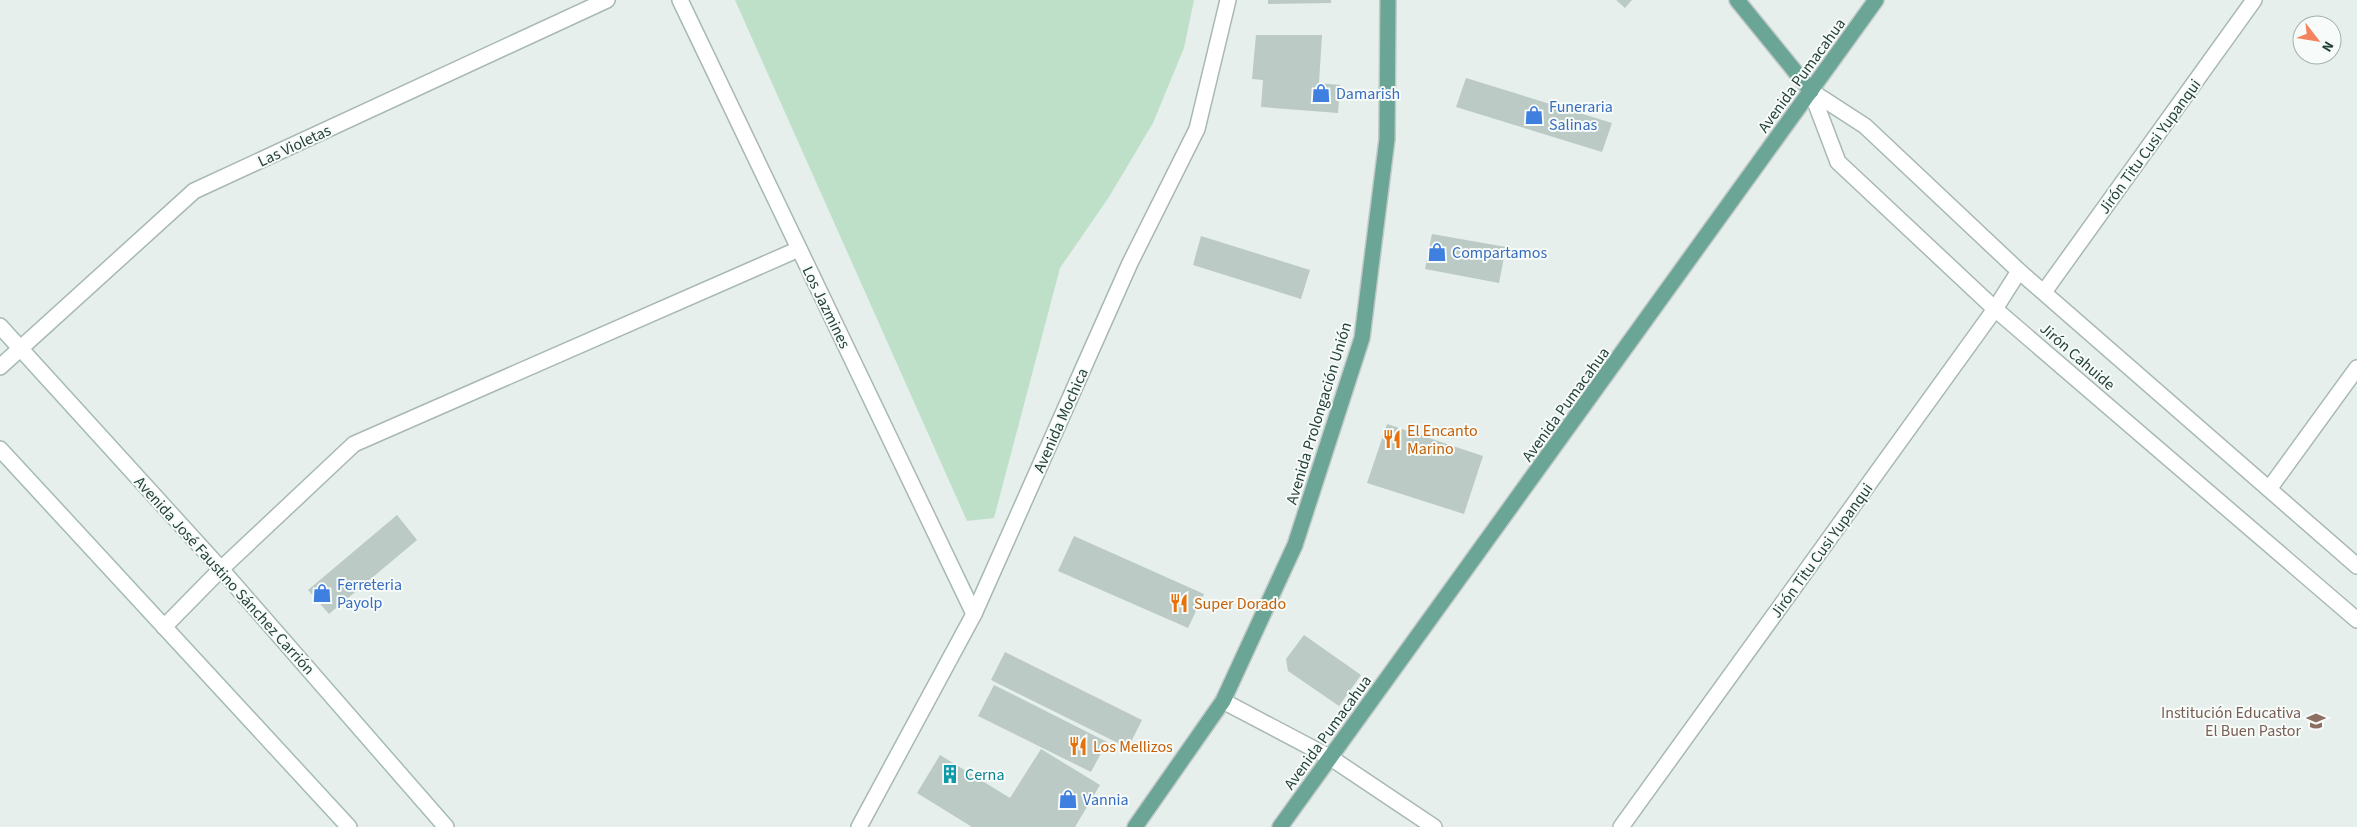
<svg xmlns="http://www.w3.org/2000/svg" width="2357" height="827" viewBox="0 0 2357 827" font-family="'Source Sans 3',sans-serif">
	<rect width="100%" height="100%" fill="#e6efeb"/>
	<!-- green -->
	<path fill="#bfe0c8" d="M 735,0 L 1194,0 L 1184,48 L 1153,123 L 1109,197 L 1060,268 L 994,518 L 967,521 Z"/>
	<!-- building -->
	<g fill="#bbcac4">
		<path d="M 1268,0 L 1331,0 L 1331,3 L 1268,4 Z"/>
		<path d="M 1616,0 L 1632,0 L 1625,8 Z"/>
		<path d="M 1256,35 L 1322,35 L 1319,83 L 1340,85 L 1338,113 L 1261,107 L 1263,80 L 1252,79 Z"/>
		<path d="M 1466,78 L 1612,123 L 1602,152 L 1456,107 Z"/>
		<path d="M 1432,234 L 1506,247 L 1499,283 L 1425,269 Z"/>
		<path d="M 1201,236 L 1310,270 L 1301,299 L 1193,265 Z"/>
		<path d="M 1387,424 L 1483,456 L 1464,514 L 1367,483 Z"/>
		<path d="M 397,515 L 417,540 L 329,614 L 308,590 Z"/>
		<path d="M 1074,536 L 1204,594 L 1188,628 L 1058,571 Z"/>
		<path d="M 1304,635 L 1361,675 L 1339,706 L 1288,671 L 1286,659 Z"/>
		<path d="M 1005,652 L 1142,720 L 1128,748 L 991,680 Z"/>
		<path d="M 994,685 L 1107,742 L 1091,772 L 978,716 Z"/>
		<path d="M 1041,749 L 1100,785 L 1075,827 L 972,827 L 917,793 L 940,755 L 1010,798 Z"/>
	</g>
	<g fill="none" stroke-linecap="round" stroke-linejoin="round">
		<!-- minor casing -->
		<g stroke="#a8b8b2" stroke-width="18">
			<g id="minor">
				<path d="M 680,0 L 974,614"/>
				<path d="M 1811,91 L 1838,162 L 1995,309 L 2357,620"/>
				<path d="M 1811,91 L 1865,126 L 2019,271 L 2357,566"/>
				<path d="M 2044,292 L 2254,0"/>
				<path d="M 0,367 L 194,191 L 607,0"/>
				<path d="M 2269,489 L 2357,368"/>
				<path d="M 164,627 L 221,569 L 354,444 L 799,249"/>
				<path d="M 1223,701 L 1331,758 L 1434,827"/>
				<path d="M 859,827 L 974,614 L 1130,263 L 1197,129 L 1228,0"/>
				<path d="M 1621,827 L 1995,309 L 2019,271"/>
			</g>
		</g>
		<!-- secondary casing -->
		<g stroke="#a4bbb3" stroke-width="18">
			<g id="secondary">
				<path d="M 0,326 L 221,569 L 446,827"/>
				<path d="M 0,449 L 349,827"/>
			</g>
		</g>
		<!-- primary casing -->
		<g stroke="#c2cac8" stroke-width="18">
			<g id="primary">
				<path d="M 1737,0 L 1811,91"/>
				<path d="M 1135,827 L 1223,701 L 1295,545 L 1362,338 L 1387,139 L 1388,0"/>
				<path d="M 1280,827 L 1876,0"/>
			</g>
		</g>
		<!-- minor -->
		<use href="#minor" stroke="#fff" stroke-width="15"/>
		<!-- secondary -->
		<use href="#secondary" stroke="#fff" stroke-width="15"/>
		<!-- primary -->
		<use href="#primary" stroke="#6aa596" stroke-width="15"/>
	</g>
	<!-- icons -->
	<defs>
		<g id="shop-bare" transform="scale(1.5)"><path d="M-5-2.5h2.3a2.7 3.5 0 0 1 5.4 0H5L5.5 6h-11ZM-1.5-2.5h3a1.5 2.3 0 0 0-3 0Z" fill="#3f7fe0" stroke="#f7fbf9" stroke-width="2.5" paint-order="stroke"/></g>
		<g id="restaurant-bare" transform="scale(1.5)"><path d="M-5-6h1v4h1v-4h1v4h1v-4h1v5L-1.5 .5V6h-2V.5L-5-1ZM5-6V6H3V1.5H1.5Q1.5-4 5-6Z" fill="#e8710a" stroke="#f7fbf9" stroke-width="2.5" paint-order="stroke"/></g>
		<g id="school-bare" transform="scale(1.5)"><path d="M0-5L7-2L0 1L-7-2ZM-4 1L0 2.5L4 1V4Q0 6-4 4Z" fill="#8d6e63" stroke="#f7fbf9" stroke-width="2.5" paint-order="stroke"/></g>
		<g id="building-bare" transform="scale(1.5)"><path d="M-4-6H4V6H1V3H-1V6H-4ZM-2.5-4.3h1.7v1.8h-1.7ZM.8-4.3h1.7v1.8H.8ZM-2.5-1h1.7V.8h-1.7ZM.8-1h1.7V.8H.8Z" fill="#0f9aa8" stroke="#f7fbf9" stroke-width="2.5" paint-order="stroke"/></g>
	</defs>
	<g fill-rule="evenodd">
		<use href="#shop-bare" x="1321" y="93"/>
		<use href="#shop-bare" x="1534" y="115"/>
		<use href="#shop-bare" x="1437" y="252"/>
		<use href="#restaurant-bare" x="1392" y="439"/>
		<use href="#shop-bare" x="322" y="593"/>
		<use href="#restaurant-bare" x="1179" y="603"/>
		<use href="#school-bare" x="2316" y="721"/>
		<use href="#restaurant-bare" x="1078" y="746"/>
		<use href="#building-bare" x="950" y="774"/>
		<use href="#shop-bare" x="1068" y="799"/>
	</g>
	<g text-anchor="middle" stroke-width="4" stroke-linejoin="round" paint-order="stroke">
		<!-- street labels -->
		<g font-size="16" fill="#24423a" stroke="#f7fbf9">
			<text transform="translate(1801 75) rotate(-54)" y="6">Avenida Pumacahua</text>
			<text transform="translate(294 145) rotate(-25)" y="6">Las Violetas</text>
			<text transform="translate(2149 146) rotate(-54)" y="6">Jirón Titu Cusi Yupanqui</text>
			<text transform="translate(827 307) rotate(64)" y="6">Los Jazmines</text>
			<text transform="translate(2078 356) rotate(41)" y="6">Jirón Cahuide</text>
			<text transform="translate(1565 404) rotate(-54)" y="6">Avenida Pumacahua</text>
			<text transform="translate(1318 413) rotate(-73)" y="6">Avenida Prolongación Unión</text>
			<text transform="translate(1060 420) rotate(-66)" y="6">Avenida Mochica</text>
			<text transform="translate(1821 550) rotate(-54)" y="6">Jirón Titu Cusi Yupanqui</text>
			<text transform="translate(225 575) rotate(48)" y="6">Avenida José Faustino Sánchez Carrión</text>
			<text transform="translate(1327 732) rotate(-54)" y="6">Avenida Pumacahua</text>
		</g>
		<!-- shop labels -->
		<g font-size="16" fill="#366cbe" stroke="#f7fbf9" text-anchor="start">
			<text x="1336" y="99">Damarish</text>
			<text x="1549" y="112">Funeraria<tspan x="1549" dy="18">Salinas</tspan></text>
			<text x="1452" y="258">Compartamos</text>
			<text x="337" y="590">Ferreteria<tspan x="337" dy="18">Payolp</tspan></text>
			<text x="1083" y="805">Vannia</text>
		</g>
		<!-- food labels -->
		<g font-size="16" fill="#c56008" stroke="#f7fbf9" text-anchor="start">
			<text x="1407" y="436">El Encanto<tspan x="1407" dy="18">Marino</tspan></text>
			<text x="1194" y="609">Super Dorado</text>
			<text x="1093" y="752">Los Mellizos</text>
		</g>
		<!-- education labels -->
		<g font-size="16" fill="#785e54" stroke="#f7fbf9" text-anchor="end">
			<text x="2301" y="718">Institución Educativa<tspan x="2301" dy="18">El Buen Pastor</tspan></text>
		</g>
		<!-- culture labels -->
		<g font-size="16" fill="#0d838f" stroke="#f7fbf9" text-anchor="start">
			<text x="965" y="780">Cerna</text>
		</g>
	</g>
	<!-- north arrow -->
	<g transform="translate(2317 40) rotate(121)"><circle r="24" fill="#f7fbf9" stroke="#a3b1ad"/>
	<path d="M0-4L9 19L0 12L-9 19Z" fill="#f4845f"/>
	<text y="-8" font-size="14" font-weight="bold" text-anchor="middle" fill="#24423a">N</text>
	</g>
</svg>
